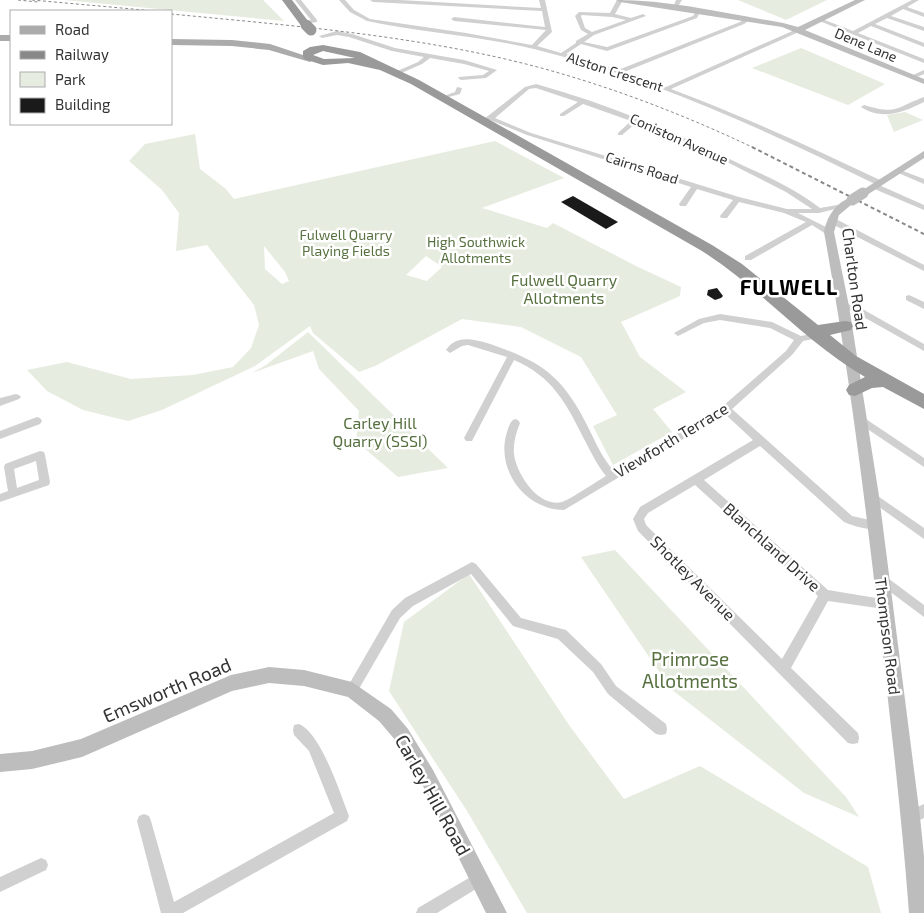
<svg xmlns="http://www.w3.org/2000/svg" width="924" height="913" viewBox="0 0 924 913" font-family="'Exo 2',sans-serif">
	<rect width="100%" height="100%" fill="#fff"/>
	<!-- green -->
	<g fill="#e6ecdf" fill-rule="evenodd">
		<path d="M 64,0 L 263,0 L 284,21 Z"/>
		<path d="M 738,0 L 827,0 L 786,20 Z"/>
		<path d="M 801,48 L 885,84 L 848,105 L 752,68 Z"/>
		<path d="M 905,112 L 923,120 L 894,132 L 887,115 Z"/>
		<path d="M 195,134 L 200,169 L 226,189 L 234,199 L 495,141 L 564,178 L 482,208 L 547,228 L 553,223 L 636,266 L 681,287 L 680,296 L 621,322 L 640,357 L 686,392 L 653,409 L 672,432 L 613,465 L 593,426 L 617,415 L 581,357 L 521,327 L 462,319 L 375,366 L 359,372 L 313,333 L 310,326 L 255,366 L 162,410 L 128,421 L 83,410 L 47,391 L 27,370 L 67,362 L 131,379 L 193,375 L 233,367 L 251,348 L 259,325 L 254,305 L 207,245 L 176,251 L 179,213 L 162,190 L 129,161 L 145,144 ZM 264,246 L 285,272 L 289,281 L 282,284 L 265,269 ZM 426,256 L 442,267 L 427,281 L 406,275 Z"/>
		<path d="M 308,332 L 448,468 L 398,477 L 356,441 L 359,411 L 319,369 L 313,351 L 252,373 L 266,365 Z"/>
		<path d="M 615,550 L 846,797 L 859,817 L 804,793 L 671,689 L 581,557 Z"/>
		<path d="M 469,574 L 569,725 L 624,799 L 700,766 L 868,867 L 881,913 L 527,913 L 467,811 L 389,691 L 404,622 Z"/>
	</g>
	<!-- building -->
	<g fill="#1a1a1a">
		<path d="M 573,196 L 618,222 L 606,229 L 561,202 Z"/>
		<path d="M 717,288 L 723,296 L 721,298 L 715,300 L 707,295 L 708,290 Z"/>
	</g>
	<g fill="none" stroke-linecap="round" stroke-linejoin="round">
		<!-- street -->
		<g fill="#d0d0d0" fill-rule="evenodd">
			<path d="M 295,0 L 301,0 L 317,20 L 317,22 L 303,24 L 303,22 L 311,20 Z"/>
			<path d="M 339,0 L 345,0 L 354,10 L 370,19 L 466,33 L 532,45 L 546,30 L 454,21 L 451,19 L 454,17 L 545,27 L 542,11 L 373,2 L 370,0 L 400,0 L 541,8 L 539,0 L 545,0 L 552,32 L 537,46 L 561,53 L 576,43 L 576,41 L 588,34 L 581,30 L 575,16 L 579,12 L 610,13 L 617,0 L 623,0 L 615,14 L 631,18 L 643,14 L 646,16 L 594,35 L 584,42 L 607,47 L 693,16 L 697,10 L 701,10 L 697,18 L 607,51 L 581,44 L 566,54 L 618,70 L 740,22 L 744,19 L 748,19 L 748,21 L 744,24 L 624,72 L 666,87 L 797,29 L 801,29 L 801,31 L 671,89 C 743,116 813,148 882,181 L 882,185 L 879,185 L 924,205 L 924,210 L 872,188 L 872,184 L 875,184 C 767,131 656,79 538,50 C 482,36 424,33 367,21 L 350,12 ZM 582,15 L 612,17 L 626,20 L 592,32 L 585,28 L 581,16 Z"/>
			<path d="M 676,0 L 682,0 L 677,8 L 673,8 Z"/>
			<path d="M 912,0 L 919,0 L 907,7 L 924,13 L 924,17 L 903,9 L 891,16 L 924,27 L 924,31 L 887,18 L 875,24 L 924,43 L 924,47 L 871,26 L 858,33 L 924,59 L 924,63 L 817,20 L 822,19 L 853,31 Z"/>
			<path d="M 337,31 L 352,34 L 395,48 L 464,60 L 497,70 L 486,78 L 461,80 L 458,78 L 459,77 L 483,75 L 489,71 L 464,64 L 430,58 L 422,64 L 397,75 L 394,73 L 395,72 L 418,62 L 424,57 L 392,51 L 349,37 L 337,35 L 322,38 L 319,36 Z"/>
			<path d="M 924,70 L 924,74 L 912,79 L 909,77 Z"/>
			<path d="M 536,84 C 608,104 677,133 744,166 C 771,178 797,190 820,208 L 843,204 L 847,206 L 819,213 L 798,213 L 832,230 L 832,234 L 826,234 L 812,225 L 751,260 L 745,260 L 745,256 L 806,222 L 784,213 L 739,202 L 727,218 L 721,218 L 720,216 L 733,200 L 697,189 L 686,206 L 680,206 L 679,204 L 691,187 L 527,135 L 490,120 L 487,121 L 484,119 L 525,87 ZM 536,88 L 578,102 L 560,114 L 560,116 L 564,116 L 583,104 L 631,121 L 618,133 L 618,135 L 622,135 L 636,123 L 727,162 L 786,192 L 812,209 L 787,209 L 739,197 L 531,133 L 495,118 L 529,89 Z"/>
			<path d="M 457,87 L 462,88 L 460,94 L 441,99 L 441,97 L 455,92 Z"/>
			<path d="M 924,97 L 924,102 C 904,112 882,121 861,107 L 864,105 C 898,115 894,108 924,97 Z"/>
			<path d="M 898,169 L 924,179 L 924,184 L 896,172 L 896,170 Z"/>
			<path d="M 828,218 L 834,218 L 924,265 L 924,271 L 828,222 Z"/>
			<path d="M 909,295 L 924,302 L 924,309 L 906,300 L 906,296 Z"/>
			<path d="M 843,303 L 859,307 L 924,344 L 924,351 L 853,311 L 840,308 L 840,304 Z"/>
			<path d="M 720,314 L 772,322 L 801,336 L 820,332 L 824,335 L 823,337 L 803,341 L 792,355 L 732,409 L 852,516 L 879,522 L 880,525 L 879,528 C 868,531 854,526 844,522 L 760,446 L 704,480 L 828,590 L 888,600 L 890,604 L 888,608 L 884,609 L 828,601 L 791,668 L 858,733 L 859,738 L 858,743 L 853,744 L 848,743 L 638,531 L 633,519 L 640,507 L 753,440 L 725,414 L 564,510 C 525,510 495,469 507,432 C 509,426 510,421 515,419 L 518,420 L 520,423 C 516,433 513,443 514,454 C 516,473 538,508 562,502 C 571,499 597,481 606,476 C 597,465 591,452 584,439 C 566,403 553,377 514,360 L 472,441 L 466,441 L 464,438 L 507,357 L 468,345 L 462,346 L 450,353 L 446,350 C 456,335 472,339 487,343 C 540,361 561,374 587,425 C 595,441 602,458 614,471 L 723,406 L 786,351 L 794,340 L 770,328 L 720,320 L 704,323 L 678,336 L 674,333 L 699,319 ZM 695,485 L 818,596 L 782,659 L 646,525 L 644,519 L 648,513 Z"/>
			<path d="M 16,394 L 19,395 L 21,397 L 19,399 L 0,406 L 0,398 Z"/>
			<path d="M 860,415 L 924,458 L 924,467 L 857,422 L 855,419 L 857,416 Z"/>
			<path d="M 37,417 L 40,418 L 42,421 L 40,424 L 0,439 L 0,431 Z"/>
			<path d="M 40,451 L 44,452 L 45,455 L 50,482 L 49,485 L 0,502 L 0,494 L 8,491 L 4,467 L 5,464 ZM 36,461 L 39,480 L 17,488 L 14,469 Z"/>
			<path d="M 872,492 L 924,528 L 924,539 L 868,499 L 867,496 L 868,493 Z"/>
			<path d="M 472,562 L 476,564 L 521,618 L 566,630 L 601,664 L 616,686 L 666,724 L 667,729 L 666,734 L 661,735 L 656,734 L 608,694 L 593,672 L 558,639 L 513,626 L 471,574 L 413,606 L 400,618 L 356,694 L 352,696 L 348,694 L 346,690 L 348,686 L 392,610 L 405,598 Z"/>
			<path d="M 881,573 L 924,605 L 924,617 L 877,582 L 875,578 L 877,574 Z"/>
			<path d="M 299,724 C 321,733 340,793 349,816 L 347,821 L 183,913 L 161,913 L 137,821 L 139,816 L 144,814 L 149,816 L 151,821 L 174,902 L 334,813 L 309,751 L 294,735 L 293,730 L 294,725 Z"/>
			<path d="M 924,804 L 924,818 L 911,824 L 906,822 L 904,817 L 906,812 Z"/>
			<path d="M 41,858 L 46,860 L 48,865 L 46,870 L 0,892 L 0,877 Z"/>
			<path d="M 479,872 L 484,874 L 486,879 L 484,884 L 437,913 L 416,913 L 418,908 Z"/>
		</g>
		<!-- secondary -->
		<g fill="#bdbdbd" fill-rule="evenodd">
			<path d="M 616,0 C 672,0 728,14 783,23 L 798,27 L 855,0 L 865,0 L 805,30 L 924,79 L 924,84 L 782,27 L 620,2 Z"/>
			<path d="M 924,151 L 924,158 L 867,195 L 859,195 L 858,193 Z"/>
			<path d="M 852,197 L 857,200 L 839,215 L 834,232 L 849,306 L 879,496 L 920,817 L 924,856 L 924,913 L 909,913 C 902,819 891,725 880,632 C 865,498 848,364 824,232 C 827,216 836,202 852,197 Z"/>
			<path d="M 269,667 L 304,670 L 352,682 L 391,709 L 408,729 L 433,770 L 507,913 L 486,913 L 421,782 L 396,741 L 379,721 L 348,697 L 304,686 L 269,683 L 232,691 L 82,757 L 32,769 L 0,772 L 0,754 L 32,751 L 81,739 L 231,675 Z"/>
		</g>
		<!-- primary -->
		<g fill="#ababab" fill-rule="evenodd">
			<rect x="0" y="35" width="11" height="6"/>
			<path d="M 171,39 L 232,40 L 270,44 L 315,59 L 310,62 L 269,50 L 232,46 L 171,45 Z"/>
		</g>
		<!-- highway -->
		<g fill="#9a9a9a" fill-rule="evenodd">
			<path d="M 282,0 L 292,0 L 311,25 L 310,27 L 302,27 Z"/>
			<path d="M 323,45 L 360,52 L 419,80 L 712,245 L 742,264 L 818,325 L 845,321 L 851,322 L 853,326 L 851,330 L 830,335 L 856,356 L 924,394 L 924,409 L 883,387 L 872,388 L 855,396 L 849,395 L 846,390 L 849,385 L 865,377 C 806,343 760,288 702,251 L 411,84 L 380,70 L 348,63 L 323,65 L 304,59 L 303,57 L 303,51 L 310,47 ZM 323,51 L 355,58 L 324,59 L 313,55 Z"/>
		</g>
		<!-- rail-far1 -->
		<g stroke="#888" stroke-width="1" stroke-dasharray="3 2.5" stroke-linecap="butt">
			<path d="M 18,0 L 38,2"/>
			<path d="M 32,0 L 155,11"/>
			<path d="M 171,14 C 296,26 424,36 545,69 C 617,89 687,116 754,148"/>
		</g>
		<!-- rail -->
		<path stroke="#888" stroke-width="2" stroke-dasharray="4 3" stroke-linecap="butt" d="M 752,147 L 924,234"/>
		<!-- secondary-bridge -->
		<path stroke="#bdbdbd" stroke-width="11" d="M 852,200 L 863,193"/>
		<!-- highway-bridge -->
		<path stroke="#9a9a9a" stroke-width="11" d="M 306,25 L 311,30"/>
	</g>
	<g text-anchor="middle" stroke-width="5" stroke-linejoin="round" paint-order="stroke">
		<!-- far-street labels -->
		<g font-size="14" fill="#333" stroke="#fff">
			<text transform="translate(866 45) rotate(23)" y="5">Dene Lane</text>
			<text transform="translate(615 72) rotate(18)" y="5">Alston Crescent</text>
			<text transform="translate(679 139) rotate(24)" y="5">Coniston Avenue</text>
			<text transform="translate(642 168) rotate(18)" y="5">Cairns Road</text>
		</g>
		<!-- far-park labels -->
		<g font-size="14" fill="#56703f" stroke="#fff">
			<text x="346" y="240">Fulwell Quarry<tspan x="346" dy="16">Playing Fields</tspan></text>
			<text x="476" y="247">High Southwick<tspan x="476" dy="16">Allotments</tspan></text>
		</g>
		<!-- street labels -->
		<g font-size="16" fill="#333" stroke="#fff">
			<text transform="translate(855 279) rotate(82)" y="6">Charlton Road</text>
			<text transform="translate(671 440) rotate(-31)" y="6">Viewforth Terrace</text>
			<text transform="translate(772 547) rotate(42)" y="6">Blanchland Drive</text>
			<text transform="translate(693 578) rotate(45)" y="6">Shotley Avenue</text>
			<text transform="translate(888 636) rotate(83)" y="6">Thompson Road</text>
		</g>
		<!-- park labels -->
		<g font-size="16" fill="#56703f" stroke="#fff">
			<text x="564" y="286">Fulwell Quarry<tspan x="564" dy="18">Allotments</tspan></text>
			<text x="380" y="429">Carley Hill<tspan x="380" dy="18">Quarry (SSSI)</tspan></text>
		</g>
		<!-- near-park labels -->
		<g font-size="19" fill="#56703f" stroke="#fff">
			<text x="690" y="666">Primrose<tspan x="690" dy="22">Allotments</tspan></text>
		</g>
		<!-- near-street labels -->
		<g font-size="19" fill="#333" stroke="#fff">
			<text transform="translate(167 690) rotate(-23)" y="7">Emsworth Road</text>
			<text transform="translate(433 795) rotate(61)" y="7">Carley Hill Road</text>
		</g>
		<!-- district labels -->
		<g font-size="21" font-weight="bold" letter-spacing="1" fill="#000" stroke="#fff">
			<text x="789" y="295">FULWELL</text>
		</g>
	</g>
	<!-- legend -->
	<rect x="10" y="10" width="162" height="115" fill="#ffffff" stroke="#adadad"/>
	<rect x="20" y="26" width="25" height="8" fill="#ababab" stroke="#adadad"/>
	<text x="55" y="35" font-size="15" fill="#333333">Road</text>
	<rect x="20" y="51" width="25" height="8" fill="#888888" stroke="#adadad"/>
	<text x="55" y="60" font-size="15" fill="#333333">Railway</text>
	<rect x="20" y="72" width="25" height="15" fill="#e6ecdf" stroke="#adadad"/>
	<text x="55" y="85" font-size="15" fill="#333333">Park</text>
	<rect x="20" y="98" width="25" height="15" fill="#1a1a1a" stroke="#adadad"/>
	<text x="55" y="110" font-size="15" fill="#333333">Building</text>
</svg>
